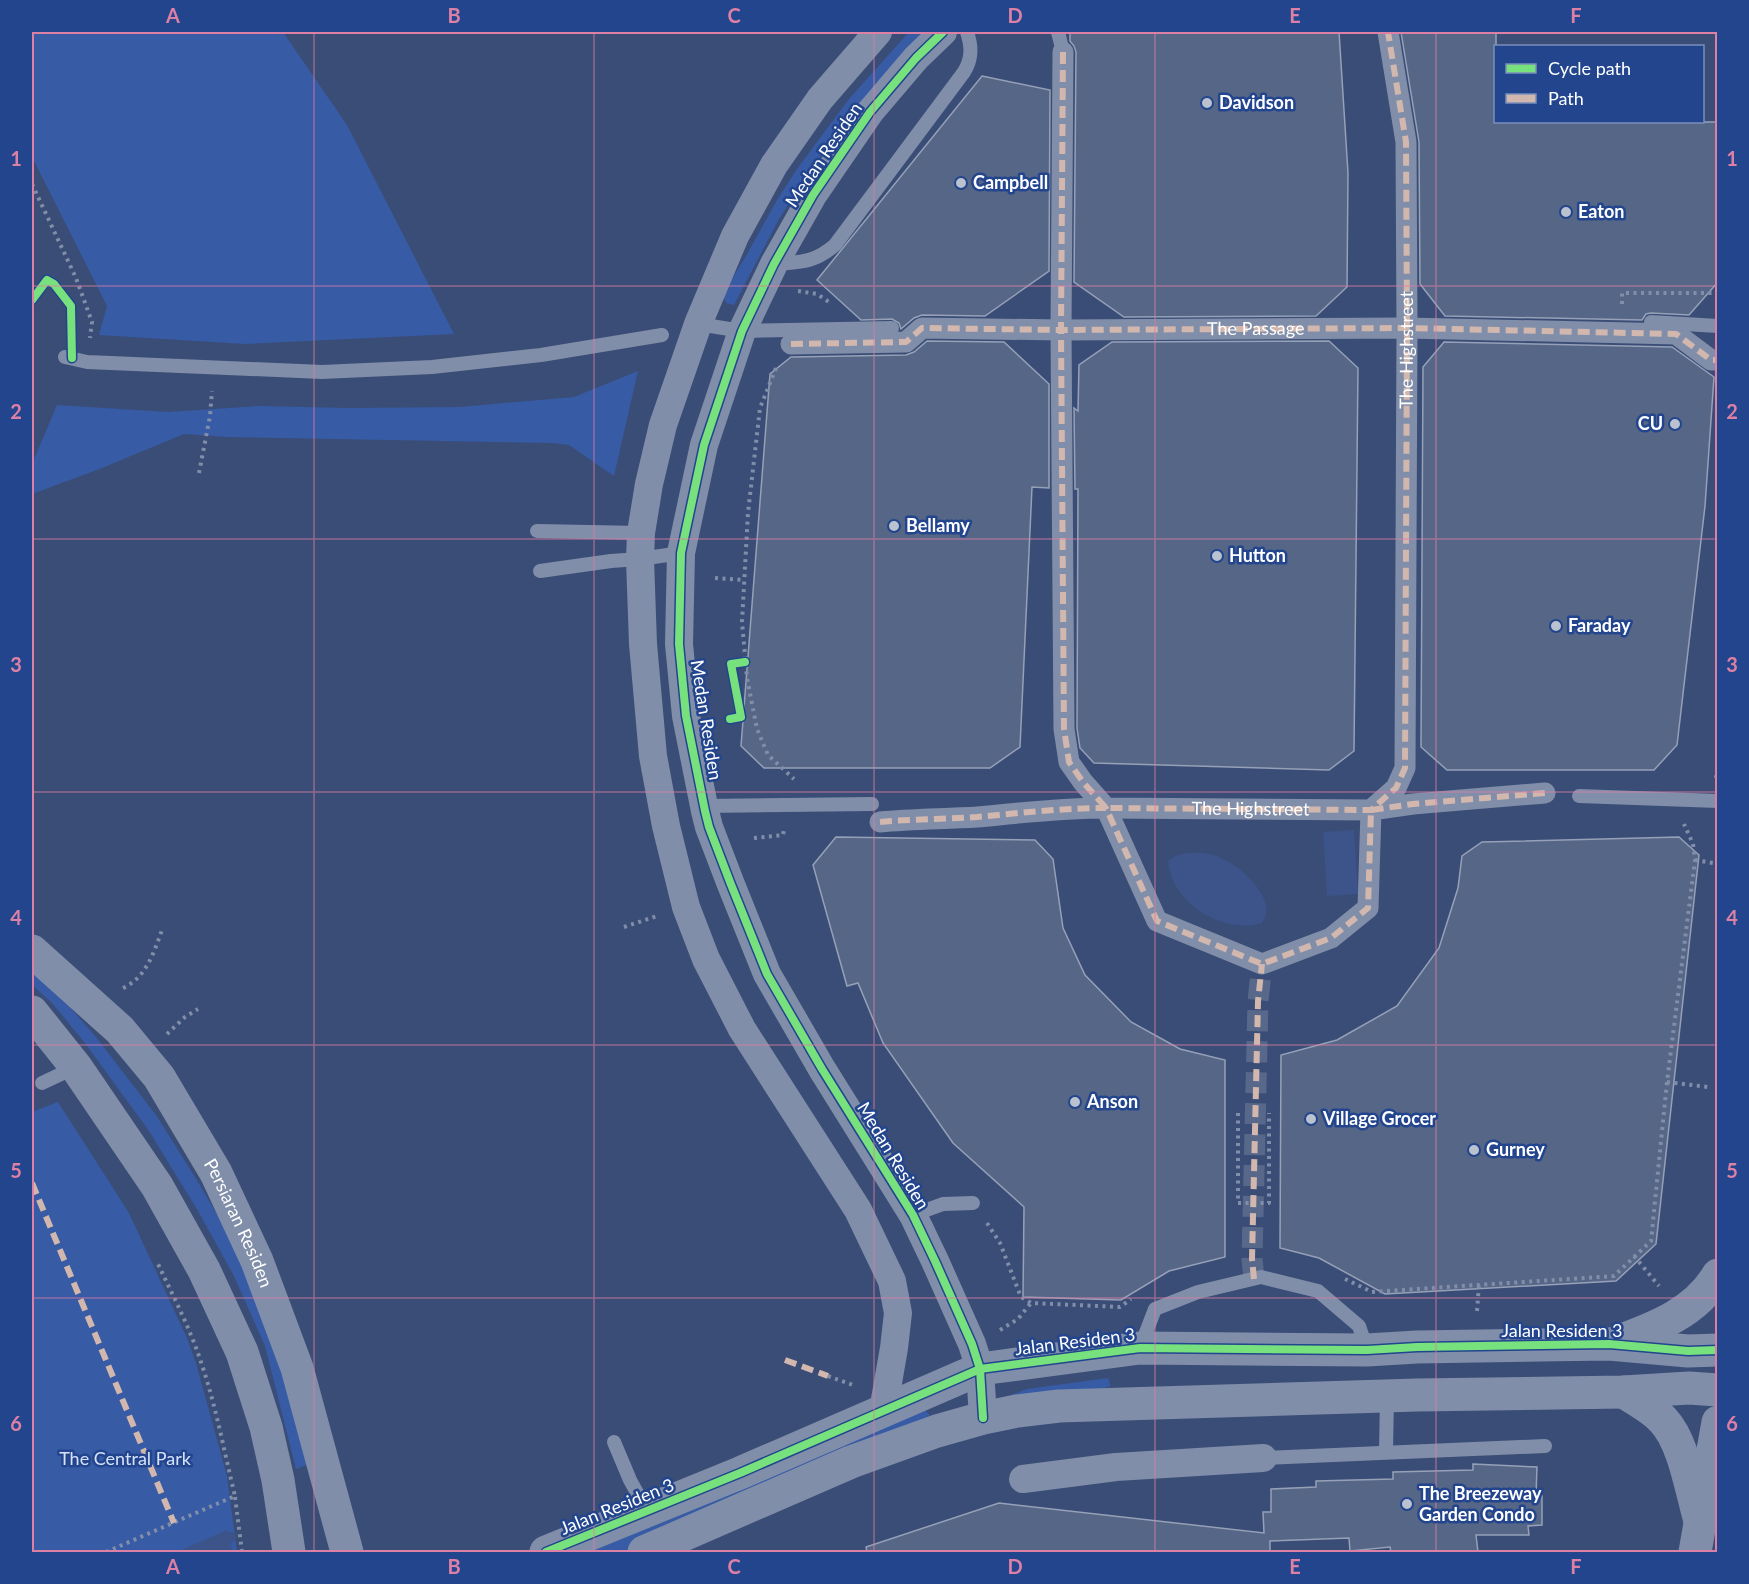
<svg xmlns="http://www.w3.org/2000/svg" width="1749" height="1584" viewBox="0 0 1749 1584" font-family="Lato,sans-serif">
	<rect width="100%" height="100%" fill="#3a4d76"/>
	<!-- green -->
	<g fill="#375ba5">
		<path d="M 32,32 L 283,32 L 347,125 L 454,334 L 245,344 L 99,335 L 107,306 L 32,157 Z"/>
		<path d="M 909,32 L 923,32 L 832,139 L 779,219 L 734,305 L 726,303 L 722,295 L 746,256 L 777,200 L 797,169 L 849,99 Z"/>
		<path d="M 638,371 L 614,476 L 569,445 L 552,443 L 227,437 L 184,434 L 97,470 L 32,494 L 32,464 L 57,405 L 168,412 L 259,406 L 349,408 L 460,407 L 574,397 Z"/>
		<path d="M 32,970 L 62,998 L 96,1037 L 156,1115 L 195,1177 L 221,1221 L 263,1307 L 309,1464 L 296,1469 L 265,1346 L 233,1274 L 198,1211 L 149,1131 L 85,1043 L 52,1003 L 32,985 Z"/>
		<path d="M 58,1102 L 129,1213 L 187,1338 L 196,1363 L 227,1476 L 237,1552 L 32,1552 L 32,1112 Z"/>
		<path d="M 1108,1378 L 1111,1386 L 1095,1391 L 1008,1400 L 1011,1395 L 1027,1389 Z"/>
		<path d="M 925,1410 L 930,1415 L 924,1422 L 624,1552 L 585,1552 Z"/>
	</g>
	<!-- water -->
	<g fill="#3c5489">
		<path d="M 1354,830 L 1358,894 L 1327,896 L 1323,832 Z"/>
		<path d="M 1186,853 C 1195,853 1202,852 1210,854 C 1233,860 1260,882 1266,905 C 1268,911 1265,918 1262,923 C 1223,935 1171,903 1168,861 L 1175,856 Z"/>
		<path d="M 227,1530 L 233,1552 L 177,1552 Z"/>
	</g>
	<g fill="none" stroke-linecap="round" stroke-linejoin="round">
		<!-- stream -->
		<path stroke="#3c5489" stroke-width="10" d="M 200,1552 L 231,1537"/>
	</g>
	<!-- building -->
	<g fill="#566686" stroke="#96a1b8" stroke-width="1.5">
		<path d="M 1070,32 L 1339,32 L 1348,173 L 1347,287 L 1316,316 L 1124,317 L 1074,282 L 1076,52 L 1074,46 L 1070,41 Z"/>
		<path d="M 1401,32 L 1496,32 L 1496,122 L 1718,122 L 1718,282 L 1689,315 L 1651,313 L 1646,314 L 1642,320 L 1445,316 L 1420,284 L 1419,142 Z"/>
		<path d="M 982,76 L 1050,90 L 1049,271 L 985,316 L 922,315 L 914,318 L 901,329 L 899,323 L 892,319 L 861,320 L 817,280 Z"/>
		<path d="M 927,341 L 1004,342 L 1049,384 L 1049,488 L 1032,487 L 1020,747 L 990,768 L 764,768 L 741,746 L 770,374 L 791,357 L 906,355 L 914,352 Z"/>
		<path d="M 1329,341 L 1358,368 L 1354,751 L 1329,770 L 1094,763 L 1080,748 L 1077,728 L 1078,489 L 1075,489 L 1074,408 L 1078,411 L 1079,365 L 1112,342 Z"/>
		<path d="M 1444,342 L 1672,347 L 1714,377 L 1705,506 L 1677,745 L 1654,770 L 1447,770 L 1421,747 L 1423,367 Z"/>
		<path d="M 836,837 L 1035,840 L 1053,859 L 1063,928 L 1085,975 L 1131,1022 L 1180,1049 L 1225,1060 L 1225,1257 L 1169,1271 L 1121,1300 L 1023,1297 L 1024,1207 L 953,1143 L 883,1043 L 858,983 L 847,986 L 813,865 Z"/>
		<path d="M 1679,837 L 1699,855 L 1656,1244 L 1616,1281 L 1385,1294 L 1319,1258 L 1280,1248 L 1281,1055 L 1337,1040 L 1397,1006 L 1439,948 L 1458,888 L 1462,856 L 1482,842 Z"/>
		<path d="M 1473,1464 L 1537,1467 L 1536,1496 L 1542,1496 L 1542,1525 L 1528,1526 L 1529,1535 L 1476,1535 L 1478,1552 L 1391,1552 L 1390,1547 L 1350,1551 L 1349,1538 L 1270,1541 L 1270,1552 L 867,1552 L 866,1547 L 999,1503 L 1264,1533 L 1263,1512 L 1271,1512 L 1271,1489 L 1316,1487 L 1316,1481 L 1393,1479 L 1393,1472 L 1473,1470 Z"/>
	</g>
	<g fill="none" stroke-linecap="round" stroke-linejoin="round">
		<!-- pedestrian-tunnel -->
		<path stroke="#58688b" stroke-width="21" stroke-dasharray="21 10" stroke-linecap="butt" d="M 1254,1279 L 1252,1259 L 1258,1001 L 1262,964"/>
		<!-- path -->
		<g stroke="#818ea9" stroke-width="4" stroke-dasharray="3 4.5" stroke-linecap="butt">
			<path d="M 32,184 L 76,278 L 92,322 L 90,338"/>
			<path d="M 798,291 L 817,294 L 832,304"/>
			<path d="M 1622,304 L 1622,293 L 1716,293 L 1718,292"/>
			<path d="M 776,368 L 760,408 L 748,513 L 742,622 L 747,678 L 757,729 L 768,755 L 794,779"/>
			<path d="M 199,473 L 210,416 L 212,391"/>
			<path d="M 715,578 L 744,580"/>
			<path d="M 1716,778 L 1718,767"/>
			<path d="M 754,838 L 783,835 L 784,830"/>
			<path d="M 1695,860 L 1718,864"/>
			<path d="M 624,927 L 657,916"/>
			<path d="M 123,988 C 146,978 154,952 162,930"/>
			<path d="M 167,1034 L 185,1017 L 198,1009"/>
			<path d="M 1667,1082 L 1708,1087"/>
			<path d="M 1238,1113 L 1238,1203 L 1269,1203 L 1269,1113"/>
			<path d="M 987,1223 L 1000,1243 L 1021,1297 L 1031,1303 L 1120,1307 L 1131,1299"/>
			<path d="M 1634,1256 L 1659,1286"/>
			<path d="M 1345,1279 L 1372,1292 L 1614,1276 L 1651,1241 L 1667,1082 L 1695,860 L 1693,844 L 1684,824"/>
			<path d="M 1477,1311 L 1479,1284"/>
			<path d="M 1000,1330 L 1018,1319 L 1031,1303"/>
			<path d="M 828,1376 L 853,1385"/>
			<path d="M 235,1497 L 242,1552"/>
			<path d="M 106,1552 L 235,1496 C 224,1451 216,1406 201,1362 C 190,1328 173,1296 158,1264"/>
		</g>
		<!-- service -->
		<g stroke="#818ea9" stroke-width="14">
			<path d="M 1058,32 L 1063,52"/>
			<path d="M 774,264 C 801,262 814,263 835,245 L 964,72 C 972,59 972,47 967,32"/>
			<path d="M 1651,322 L 1718,326"/>
			<path d="M 698,324 L 742,331 L 892,328"/>
			<path d="M 65,357 L 87,362 L 322,372 L 432,367 L 541,355 L 662,335"/>
			<path d="M 537,531 L 641,533"/>
			<path d="M 540,571 L 611,561 L 640,559 L 681,553"/>
			<path d="M 1579,796 L 1718,801"/>
			<path d="M 705,806 L 872,804"/>
			<path d="M 42,1083 L 76,1067"/>
			<path d="M 913,1215 L 943,1204 L 973,1203"/>
			<path d="M 1140,1348 L 1155,1309 L 1198,1292 L 1261,1277 L 1318,1291 L 1359,1326 L 1367,1350"/>
			<path d="M 614,1442 L 630,1480 L 647,1511"/>
			<path d="M 1386,1452 L 1387,1396"/>
			<path d="M 1263,1458 L 1545,1446"/>
		</g>
		<!-- pedestrian -->
		<g stroke="#818ea9" stroke-width="21">
			<path id="s1" d="M 1063,52 L 1061,330 L 1064,729 L 1069,762 L 1083,782 L 1106,808 L 1371,810 L 1396,788 L 1405,768 L 1407,328 L 1406,142 L 1388,32"/>
			<path d="M 791,344 L 906,342 L 922,328 L 1061,330 L 1407,328 L 1676,334 L 1711,360 L 1718,360"/>
			<path d="M 880,822 C 912,819 945,819 977,817 C 1020,813 1063,808 1106,808 L 1157,921 L 1262,964 L 1331,938 L 1368,908 L 1371,810 L 1413,804 L 1545,793"/>
		</g>
		<!-- minor -->
		<g stroke="#818ea9" stroke-width="28">
			<path d="M 878,32 L 820,99 L 774,165 L 735,236 L 698,324 L 663,425 L 649,484 L 641,533 L 640,559 L 643,644 L 653,756 L 666,826 L 686,907 L 706,959 L 742,1029 L 858,1210 L 892,1281 L 898,1313 L 894,1348 L 883,1411"/>
			<path d="M 943,32 L 916,58 L 870,112 L 813,195 L 774,264 L 742,331 L 704,445 L 681,553 L 679,644 L 686,716 L 705,811 L 709,827 L 730,882 L 767,974 L 822,1069 L 913,1215 L 935,1261 L 972,1344 L 980,1369 L 983,1418"/>
			<path d="M 1023,1479 L 1116,1467 L 1263,1458"/>
		</g>
		<!-- tertiary -->
		<g stroke="#818ea9" stroke-width="33">
			<path id="s2" d="M 32,951 L 120,1030 L 159,1077 L 216,1173 L 257,1261 L 297,1368 L 347,1552"/>
			<path d="M 32,1012 L 76,1067 L 157,1186 L 204,1270 L 242,1352 L 266,1427 L 278,1480 L 289,1552"/>
			<path d="M 1619,1341 C 1657,1327 1696,1312 1718,1275"/>
			<path d="M 1624,1392 C 1637,1401 1652,1408 1663,1420 C 1684,1442 1691,1490 1700,1521"/>
			<path d="M 546,1552 L 740,1473 L 980,1369 L 1140,1348 L 1367,1350 L 1417,1347 L 1609,1344 L 1688,1351 L 1718,1350"/>
			<path d="M 644,1552 L 851,1462 L 937,1431 L 983,1418 L 1017,1411 L 1059,1406 L 1417,1395 L 1624,1392 L 1689,1388 L 1718,1390"/>
			<path d="M 1695,1552 L 1718,1422"/>
		</g>
		<!-- quiet -->
		<g stroke="#d1b7ad" stroke-width="6" stroke-dasharray="12 6" stroke-linecap="butt">
			<path d="M 1063,52 L 1061,330 L 1064,729 L 1069,762 L 1083,782 L 1106,808 L 1371,810 L 1396,788 L 1405,768 L 1407,328 L 1406,142 L 1388,32"/>
			<path id="s3" d="M 791,344 L 906,342 L 922,328 L 1061,330 L 1407,328 L 1676,334 L 1711,360 L 1718,360"/>
			<path d="M 880,822 C 912,819 945,819 977,817 C 1020,813 1063,808 1106,808 L 1157,921 L 1262,964 L 1331,938 L 1368,908 L 1371,810 L 1413,804 L 1545,793"/>
			<path d="M 32,1183 L 174,1523"/>
			<path d="M 1254,1279 L 1252,1259 L 1258,1001 L 1262,964"/>
			<path d="M 785,1360 L 828,1376"/>
		</g>
		<!-- cycleway casing -->
		<g stroke="#22458e" stroke-width="11">
			<g id="cycleway">
				<path d="M 943,32 L 916,58 L 870,112 L 813,195 L 774,264 L 742,331 L 704,445 L 681,553 L 679,644 L 686,716 L 705,811 L 709,827 L 730,882 L 767,974 L 822,1069 L 913,1215 L 935,1261 L 972,1344 L 980,1369 L 983,1418"/>
				<path d="M 32,300 L 47,280 L 54,284 L 71,306 L 72,358"/>
				<path d="M 730,719 L 741,717 L 731,664 L 745,662"/>
				<path d="M 546,1552 L 740,1473 L 980,1369 L 1140,1348 L 1367,1350 L 1417,1347 L 1609,1344 L 1688,1351 L 1718,1350"/>
			</g>
		</g>
		<!-- cycleway -->
		<use href="#cycleway" stroke="#77e17e" stroke-width="8"/>
	</g>
	<!-- grid -->
	<path fill="none" stroke="#dd80a5" stroke-width="1.5" stroke-opacity="0.55" d="M 314,32 L 314,1552M 594,32 L 594,1552M 874,32 L 874,1552M 1155,32 L 1155,1552M 1436,32 L 1436,1552M 32,286 L 1718,286M 32,539 L 1718,539M 32,792 L 1718,792M 32,1045 L 1718,1045M 32,1298 L 1718,1298"/>
	<!-- markers -->
	<g fill="#bac1cf" stroke="#22458e" stroke-width="2">
		<circle cx="1207" cy="103" r="6"/>
		<circle cx="961" cy="183" r="6"/>
		<circle cx="1566" cy="212" r="6"/>
		<circle cx="1675" cy="424" r="6"/>
		<circle cx="894" cy="526" r="6"/>
		<circle cx="1217" cy="556" r="6"/>
		<circle cx="1556" cy="626" r="6"/>
		<circle cx="1075" cy="1102" r="6"/>
		<circle cx="1311" cy="1119" r="6"/>
		<circle cx="1474" cy="1150" r="6"/>
		<circle cx="1407" cy="1504" r="6"/>
	</g>
	<g text-anchor="middle" stroke-width="5" stroke-linejoin="round" paint-order="stroke">
		<!-- poi labels -->
		<g font-size="18" font-weight="bold" fill="#fff" stroke="#22458e" text-anchor="start">
			<text x="1219" y="109">Davidson</text>
			<text x="973" y="189">Campbell</text>
			<text x="1578" y="218">Eaton</text>
			<text x="1663" y="430" text-anchor="end">CU</text>
			<text x="906" y="532">Bellamy</text>
			<text x="1229" y="562">Hutton</text>
			<text x="1568" y="632">Faraday</text>
			<text x="1087" y="1108">Anson</text>
			<text x="1323" y="1125">Village Grocer</text>
			<text x="1486" y="1156">Gurney</text>
			<text x="1419" y="1500">The Breezeway<tspan x="1419" dy="21">Garden Condo</tspan></text>
		</g>
		<!-- street labels -->
		<g font-size="18" fill="#fff" stroke="#22458e">
			<text transform="translate(824 155) rotate(-56)" y="6">Medan Residen</text>
			<text dy="6" stroke="none"><textPath href="#s3" startOffset="470">The Passage</textPath></text>
			<text dy="6" stroke="none"><textPath href="#s1" startOffset="1508">The Highstreet</textPath></text>
			<text transform="translate(706 720) rotate(81)" y="6">Medan Residen</text>
			<text dy="6" stroke="none"><textPath href="#s1" startOffset="914">The Highstreet</textPath></text>
			<text transform="translate(893 1156) rotate(59)" y="6">Medan Residen</text>
			<text dy="6" stroke="none"><textPath href="#s2" startOffset="346">Persiaran Residen</textPath></text>
			<text x="1562" y="1337">Jalan Residen 3</text>
			<text transform="translate(1075 1342) rotate(-7)" y="6">Jalan Residen 3</text>
			<text transform="translate(617 1507) rotate(-22)" y="6">Jalan Residen 3</text>
		</g>
		<!-- park labels -->
		<g font-size="18" fill="#d7e2f9" stroke="#22458e">
			<text x="125" y="1465">The Central Park</text>
		</g>
	</g>
	<!-- border -->
	<rect width="1749" height="1584" fill="none" stroke="#22458e" stroke-width="66"/>
	<!-- legend -->
	<rect x="1494" y="45" width="210" height="78" fill="#22458e" stroke="#7a8fbb" stroke-width="1.5"/>
	<rect x="1506" y="64" width="30" height="9" fill="#77e17e" stroke="#7a8fbb" stroke-width="1.5"/>
	<text x="1548" y="75" font-size="18" fill="#ffffff">Cycle path</text>
	<rect x="1506" y="94" width="30" height="9" fill="#d1b7ad" stroke="#7a8fbb" stroke-width="1.5"/>
	<text x="1548" y="105" font-size="18" fill="#ffffff">Path</text>
	<rect x="33" y="33" width="1683" height="1518" fill="none" stroke="#dd80a5" stroke-width="2"/>
	<g font-size="20" text-anchor="middle" font-weight="bold" fill="#dd80a5">
		<text x="173" y="23">A</text>
		<text x="454" y="23">B</text>
		<text x="734" y="23">C</text>
		<text x="1015" y="23">D</text>
		<text x="1295" y="23">E</text>
		<text x="1576" y="23">F</text>
		<text x="16" y="166">1</text>
		<text x="1732" y="166">1</text>
		<text x="16" y="419">2</text>
		<text x="1732" y="419">2</text>
		<text x="16" y="672">3</text>
		<text x="1732" y="672">3</text>
		<text x="16" y="925">4</text>
		<text x="1732" y="925">4</text>
		<text x="16" y="1178">5</text>
		<text x="1732" y="1178">5</text>
		<text x="16" y="1431">6</text>
		<text x="1732" y="1431">6</text>
		<text x="173" y="1574">A</text>
		<text x="454" y="1574">B</text>
		<text x="734" y="1574">C</text>
		<text x="1015" y="1574">D</text>
		<text x="1295" y="1574">E</text>
		<text x="1576" y="1574">F</text>
	</g>
</svg>
